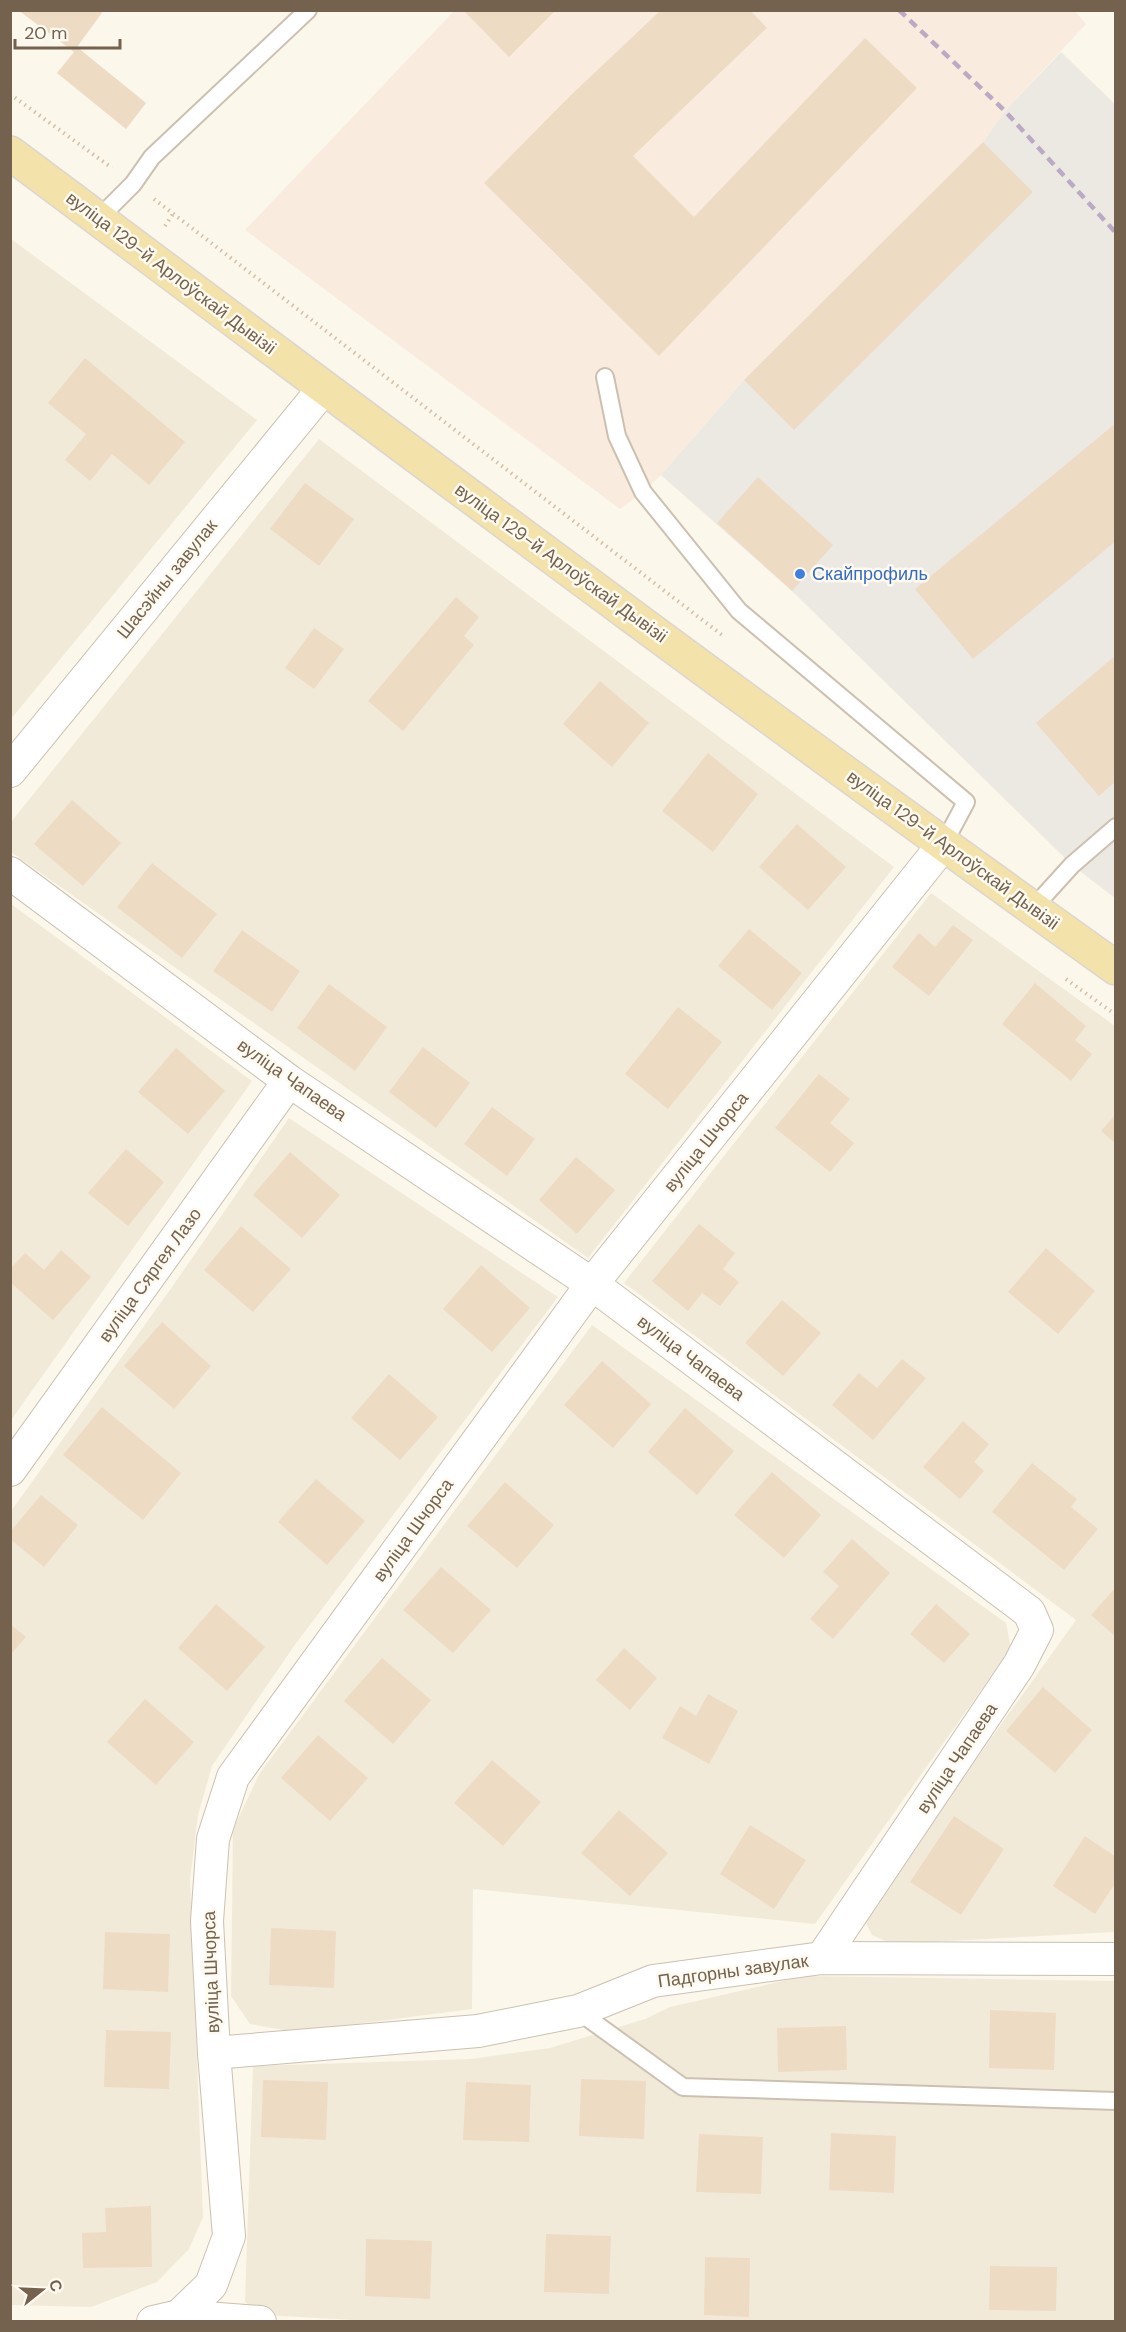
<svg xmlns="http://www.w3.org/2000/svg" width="1126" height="2332" font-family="'DM Sans',sans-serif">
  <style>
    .residential { fill: #f2ead9 }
    .commercial { fill: #faebdf }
    .industrial { fill: #ece9e3 }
    .building { fill: #eedbc4 }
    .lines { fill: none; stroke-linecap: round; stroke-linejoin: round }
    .lane-casing { stroke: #ccc1b1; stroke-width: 20 }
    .street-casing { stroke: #ccc1b1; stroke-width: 34 }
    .primary-casing { stroke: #dbd6d1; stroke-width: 36 }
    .path { stroke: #d3bfa7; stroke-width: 4; stroke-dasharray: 1.5 4.5; stroke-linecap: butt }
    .lane { stroke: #fff; stroke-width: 16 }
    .street { stroke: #fff; stroke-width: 32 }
    .primary { stroke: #f3e2a9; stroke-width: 33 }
    .rail { stroke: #bca9c4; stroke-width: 4.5; stroke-dasharray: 9 6; stroke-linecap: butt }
    .shop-dot { fill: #3f7fe0; stroke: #fefaf0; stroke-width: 2 }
    .labels { text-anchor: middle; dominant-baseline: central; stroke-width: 5; stroke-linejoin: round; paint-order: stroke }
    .street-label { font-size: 18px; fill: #74624f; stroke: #fefaf0 }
    .shop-label { font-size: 18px; fill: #366cbe; stroke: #fefaf0; text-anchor: start }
  </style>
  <rect width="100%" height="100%" fill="#fbf7ea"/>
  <g class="residential">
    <path d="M 11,239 L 257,420 L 11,719 Z"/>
    <path d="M 319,439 L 894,867 L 588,1258 L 11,852 L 11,822 Z"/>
    <path d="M 931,893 L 1115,1026 L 1115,1932 L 892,1944 L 872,1935 L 863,1917 L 1076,1620 L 624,1283 Z"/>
    <path d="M 11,904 L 252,1081 L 11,1420 Z"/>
    <path d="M 289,1118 L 558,1297 L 294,1646 L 212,1766 L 198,1815 L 190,1879 L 203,2217 L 189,2249 L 157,2282 L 91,2307 L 11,2305 L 11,1511 L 172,1287 Z"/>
    <path d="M 592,1325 L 1006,1623 L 1011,1648 L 815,1924 L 473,1889 L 472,2009 L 295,2032 L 250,2024 L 231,1996 L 233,1829 L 260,1773 Z"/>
    <path d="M 805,1976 L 1115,1981 L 1115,2321 L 391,2322 L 263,2315 L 245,2302 L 253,2066 L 470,2059 L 550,2048 L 645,2019 L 670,2007 Z"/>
  </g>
  <path class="commercial" d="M 1074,10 L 1086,24 L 1005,111 L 983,142 L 744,380 L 661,475 L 643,492 L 620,509 L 245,230 L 454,11 Z"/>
  <path class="industrial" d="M 1061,52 L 1115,104 L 1115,898 L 1072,865 L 792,591 L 661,475 L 744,380 L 983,142 L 1005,111 Z"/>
  <g class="building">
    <path d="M 18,10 L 104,10 L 77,47 L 146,103 L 126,129 L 57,73 L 74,52 Z"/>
    <path d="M 463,10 L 556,10 L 509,57 Z"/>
    <path d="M 661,10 L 750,10 L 767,28 L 633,156 L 694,217 L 865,38 L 917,88 L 659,356 L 484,183 L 571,95 Z"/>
    <path d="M 983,142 L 1033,192 L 794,430 L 744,380 Z"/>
    <path d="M 85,358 L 185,442 L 149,485 L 112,454 L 90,481 L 65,460 L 86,434 L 48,403 Z"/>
    <path d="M 1116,423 L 1116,541 L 973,659 L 915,589 Z"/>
    <path d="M 758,477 L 833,545 L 792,591 L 717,523 Z"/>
    <path d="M 305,483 L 354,519 L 319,566 L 270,529 Z"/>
    <path d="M 456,597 L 479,617 L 464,636 L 474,645 L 403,731 L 368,701 Z"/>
    <path d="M 314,628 L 344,649 L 314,689 L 285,668 Z"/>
    <path d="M 1116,655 L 1116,781 L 1099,796 L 1036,723 Z"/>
    <path d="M 600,681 L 649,723 L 612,767 L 563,724 Z"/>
    <path d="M 708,753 L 758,794 L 713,852 L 662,811 Z"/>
    <path d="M 72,800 L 121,843 L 83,886 L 34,844 Z"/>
    <path d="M 797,824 L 846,867 L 808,910 L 759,867 Z"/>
    <path d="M 152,863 L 217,914 L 182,958 L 117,907 Z"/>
    <path d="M 953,925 L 973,940 L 929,996 L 892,967 L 919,933 L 935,947 Z"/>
    <path d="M 749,929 L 802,973 L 772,1010 L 718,966 Z"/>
    <path d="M 242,930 L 300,971 L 272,1012 L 213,971 Z"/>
    <path d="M 1035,983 L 1086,1026 L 1075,1040 L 1092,1054 L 1071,1081 L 1002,1024 Z"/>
    <path d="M 329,984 L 387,1027 L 355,1071 L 297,1028 Z"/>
    <path d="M 678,1007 L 722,1042 L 668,1109 L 625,1074 Z"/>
    <path d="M 423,1047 L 470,1083 L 436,1128 L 389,1092 Z"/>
    <path d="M 176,1048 L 225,1091 L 188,1134 L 138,1092 Z"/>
    <path d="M 819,1074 L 850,1099 L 830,1123 L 854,1143 L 830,1172 L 775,1128 Z"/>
    <path d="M 492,1107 L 535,1139 L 507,1176 L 464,1144 Z"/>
    <path d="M 1116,1114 L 1116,1144 L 1101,1131 Z"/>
    <path d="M 126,1149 L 164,1182 L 128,1226 L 88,1193 Z"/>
    <path d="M 290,1152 L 340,1195 L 302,1238 L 253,1195 Z"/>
    <path d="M 576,1157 L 615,1190 L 577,1234 L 539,1200 Z"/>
    <path d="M 699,1224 L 735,1253 L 723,1269 L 739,1282 L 720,1306 L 702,1293 L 688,1311 L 652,1281 Z"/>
    <path d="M 241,1226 L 291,1269 L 253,1312 L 204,1270 Z"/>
    <path d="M 1046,1248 L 1095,1291 L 1058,1334 L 1008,1292 Z"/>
    <path d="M 61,1250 L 91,1277 L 53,1320 L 10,1282 L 10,1269 L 25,1253 L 44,1270 Z"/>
    <path d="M 481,1265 L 530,1308 L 492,1352 L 443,1309 Z"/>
    <path d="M 782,1300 L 821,1333 L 783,1376 L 745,1343 Z"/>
    <path d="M 162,1322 L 211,1366 L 174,1409 L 124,1366 Z"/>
    <path d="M 902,1359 L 926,1378 L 873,1440 L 832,1405 L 859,1373 L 877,1388 Z"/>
    <path d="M 602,1361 L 651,1404 L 613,1448 L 564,1405 Z"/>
    <path d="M 389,1374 L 438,1417 L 400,1460 L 351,1418 Z"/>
    <path d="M 102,1407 L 181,1473 L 143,1520 L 63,1455 Z"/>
    <path d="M 685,1408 L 734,1451 L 697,1495 L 648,1452 Z"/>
    <path d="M 963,1421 L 989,1444 L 974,1462 L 984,1471 L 960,1499 L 923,1467 Z"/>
    <path d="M 1032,1463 L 1077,1499 L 1071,1507 L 1098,1529 L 1064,1570 L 992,1512 Z"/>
    <path d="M 772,1472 L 821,1515 L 784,1558 L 734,1515 Z"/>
    <path d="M 316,1479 L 365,1521 L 327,1565 L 278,1522 Z"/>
    <path d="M 505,1482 L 554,1525 L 517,1568 L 467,1526 Z"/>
    <path d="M 41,1495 L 78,1525 L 44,1567 L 10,1539 L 10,1532 Z"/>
    <path d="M 852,1539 L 890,1573 L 833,1639 L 810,1619 L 839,1586 L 823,1572 Z"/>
    <path d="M 441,1567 L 491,1610 L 453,1653 L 403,1610 Z"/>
    <path d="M 1116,1587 L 1116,1637 L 1091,1615 Z"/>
    <path d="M 216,1604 L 265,1647 L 227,1691 L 178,1648 Z"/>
    <path d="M 936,1604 L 970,1634 L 944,1663 L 910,1634 Z"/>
    <path d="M 10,1624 L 26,1637 L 10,1655 Z"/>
    <path d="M 624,1648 L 657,1678 L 630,1710 L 596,1680 Z"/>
    <path d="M 382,1658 L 431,1700 L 393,1744 L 344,1701 Z"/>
    <path d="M 1043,1687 L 1092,1730 L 1055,1773 L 1006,1731 Z"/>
    <path d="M 708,1694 L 738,1711 L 709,1764 L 662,1738 L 680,1706 L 696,1716 Z"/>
    <path d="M 145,1699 L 194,1742 L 156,1785 L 107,1742 Z"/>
    <path d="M 318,1735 L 368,1778 L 330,1821 L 281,1778 Z"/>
    <path d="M 492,1760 L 541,1802 L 503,1846 L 454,1803 Z"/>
    <path d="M 619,1810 L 668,1853 L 630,1896 L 581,1853 Z"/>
    <path d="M 954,1816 L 1004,1849 L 961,1915 L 910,1882 Z"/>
    <path d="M 750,1825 L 806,1860 L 774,1909 L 720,1874 Z"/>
    <path d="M 1085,1836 L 1116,1857 L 1116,1882 L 1095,1914 L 1053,1886 Z"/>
    <path d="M 271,1928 L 336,1931 L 334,1988 L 269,1985 Z"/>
    <path d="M 105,1932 L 170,1934 L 168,1992 L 103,1989 Z"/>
    <path d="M 990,2010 L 1056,2013 L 1054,2070 L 989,2068 Z"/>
    <path d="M 846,2026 L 847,2070 L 778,2072 L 777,2028 Z"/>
    <path d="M 106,2030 L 171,2032 L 169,2089 L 104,2087 Z"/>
    <path d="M 581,2079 L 646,2081 L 644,2139 L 579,2136 Z"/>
    <path d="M 263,2080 L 328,2082 L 326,2140 L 261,2137 Z"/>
    <path d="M 466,2082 L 531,2085 L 529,2142 L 463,2140 Z"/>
    <path d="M 831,2133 L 896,2136 L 894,2193 L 829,2190 Z"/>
    <path d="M 699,2134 L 763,2137 L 761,2194 L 696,2192 Z"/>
    <path d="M 151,2206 L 152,2267 L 83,2268 L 82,2233 L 106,2232 L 105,2208 Z"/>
    <path d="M 546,2234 L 611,2236 L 609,2294 L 544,2292 Z"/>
    <path d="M 366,2239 L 432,2241 L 430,2299 L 365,2296 Z"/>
    <path d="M 705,2257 L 750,2258 L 749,2317 L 704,2315 Z"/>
    <path d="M 990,2266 L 1057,2267 L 1056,2311 L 989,2310 Z"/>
  </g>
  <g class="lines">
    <g class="lane-casing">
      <g id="lane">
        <path d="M 98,219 L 133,184 L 152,157 L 308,10"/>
        <path d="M 605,377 L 617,436 L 643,492 L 739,611 L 966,802 L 943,845"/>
        <path d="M 1033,908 L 1072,865 L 1116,827"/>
        <path d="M 578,2011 L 683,2087 L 1116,2101"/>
      </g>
    </g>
    <g class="street-casing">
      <g id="street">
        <path d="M 10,771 L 324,388"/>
        <path d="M 10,873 L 289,1081 L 592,1284 L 1029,1612 L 1037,1630 L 1019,1665 L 822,1958"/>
        <path d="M 10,1470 L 289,1081"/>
        <path d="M 214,2053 L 478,2031 L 578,2011 L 653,1981 L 822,1958 L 1116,1959"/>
        <path d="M 179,2316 L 211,2285 L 229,2236 L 214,2053 L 207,1921 L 213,1839 L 233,1777 L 592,1284 L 943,845"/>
        <path d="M 153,2322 L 179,2316 L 260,2322"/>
      </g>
    </g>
    <g class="primary-casing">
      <path id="primary" d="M 10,153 C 377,427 743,702 1116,968"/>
    </g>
    <g class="path">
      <path d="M 10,94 L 112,168"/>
      <path d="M 154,199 L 722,635"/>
      <path d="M 165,226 L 173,214"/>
      <path d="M 1066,979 L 1116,1015"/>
    </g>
    <use href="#lane" class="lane"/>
    <use href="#street" class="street"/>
    <use href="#primary" class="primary"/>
    <path class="rail" d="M 899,10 L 1005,111 L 1116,233"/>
  </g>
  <circle class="shop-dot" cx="800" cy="574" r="6"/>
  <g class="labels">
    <g class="street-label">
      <text transform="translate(171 273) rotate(37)">вуліца 129-й Арлоўскай Дывізіі</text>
      <text transform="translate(561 563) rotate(36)">вуліца 129-й Арлоўскай Дывізіі</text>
      <text transform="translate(167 579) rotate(-51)">Шасэйны завулак</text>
      <text transform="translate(953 850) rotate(36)">вуліца 129-й Арлоўскай Дывізіі</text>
      <text transform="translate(292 1080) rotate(35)">вуліца Чапаева</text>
      <text transform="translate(706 1142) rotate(-51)">вуліца Шчорса</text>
      <text transform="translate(150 1275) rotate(-54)">вуліца Сяргея Лазо</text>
      <text transform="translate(691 1358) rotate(37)">вуліца Чапаева</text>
      <text transform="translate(413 1530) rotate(-54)">вуліца Шчорса</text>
      <text transform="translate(957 1758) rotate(-56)">вуліца Чапаева</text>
      <text transform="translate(733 1971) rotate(-8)">Падгорны завулак</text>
      <text transform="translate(211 1972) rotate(-92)">вуліца Шчорса</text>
    </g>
    <g class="shop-label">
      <text x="812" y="574">Скайпрофиль</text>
    </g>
  </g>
  <rect width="1126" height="2332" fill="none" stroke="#74624f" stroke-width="24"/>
  <g transform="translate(42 2290) rotate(72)" stroke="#fefaf0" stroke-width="4.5" paint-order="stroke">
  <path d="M0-4.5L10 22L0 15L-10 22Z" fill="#74624f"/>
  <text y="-9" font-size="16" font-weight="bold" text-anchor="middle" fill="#74624f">С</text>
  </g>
  <path d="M15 39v9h105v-9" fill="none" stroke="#74624f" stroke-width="3"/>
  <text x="24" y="39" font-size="18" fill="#74624f" stroke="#fefaf0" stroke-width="4.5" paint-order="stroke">20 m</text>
</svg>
